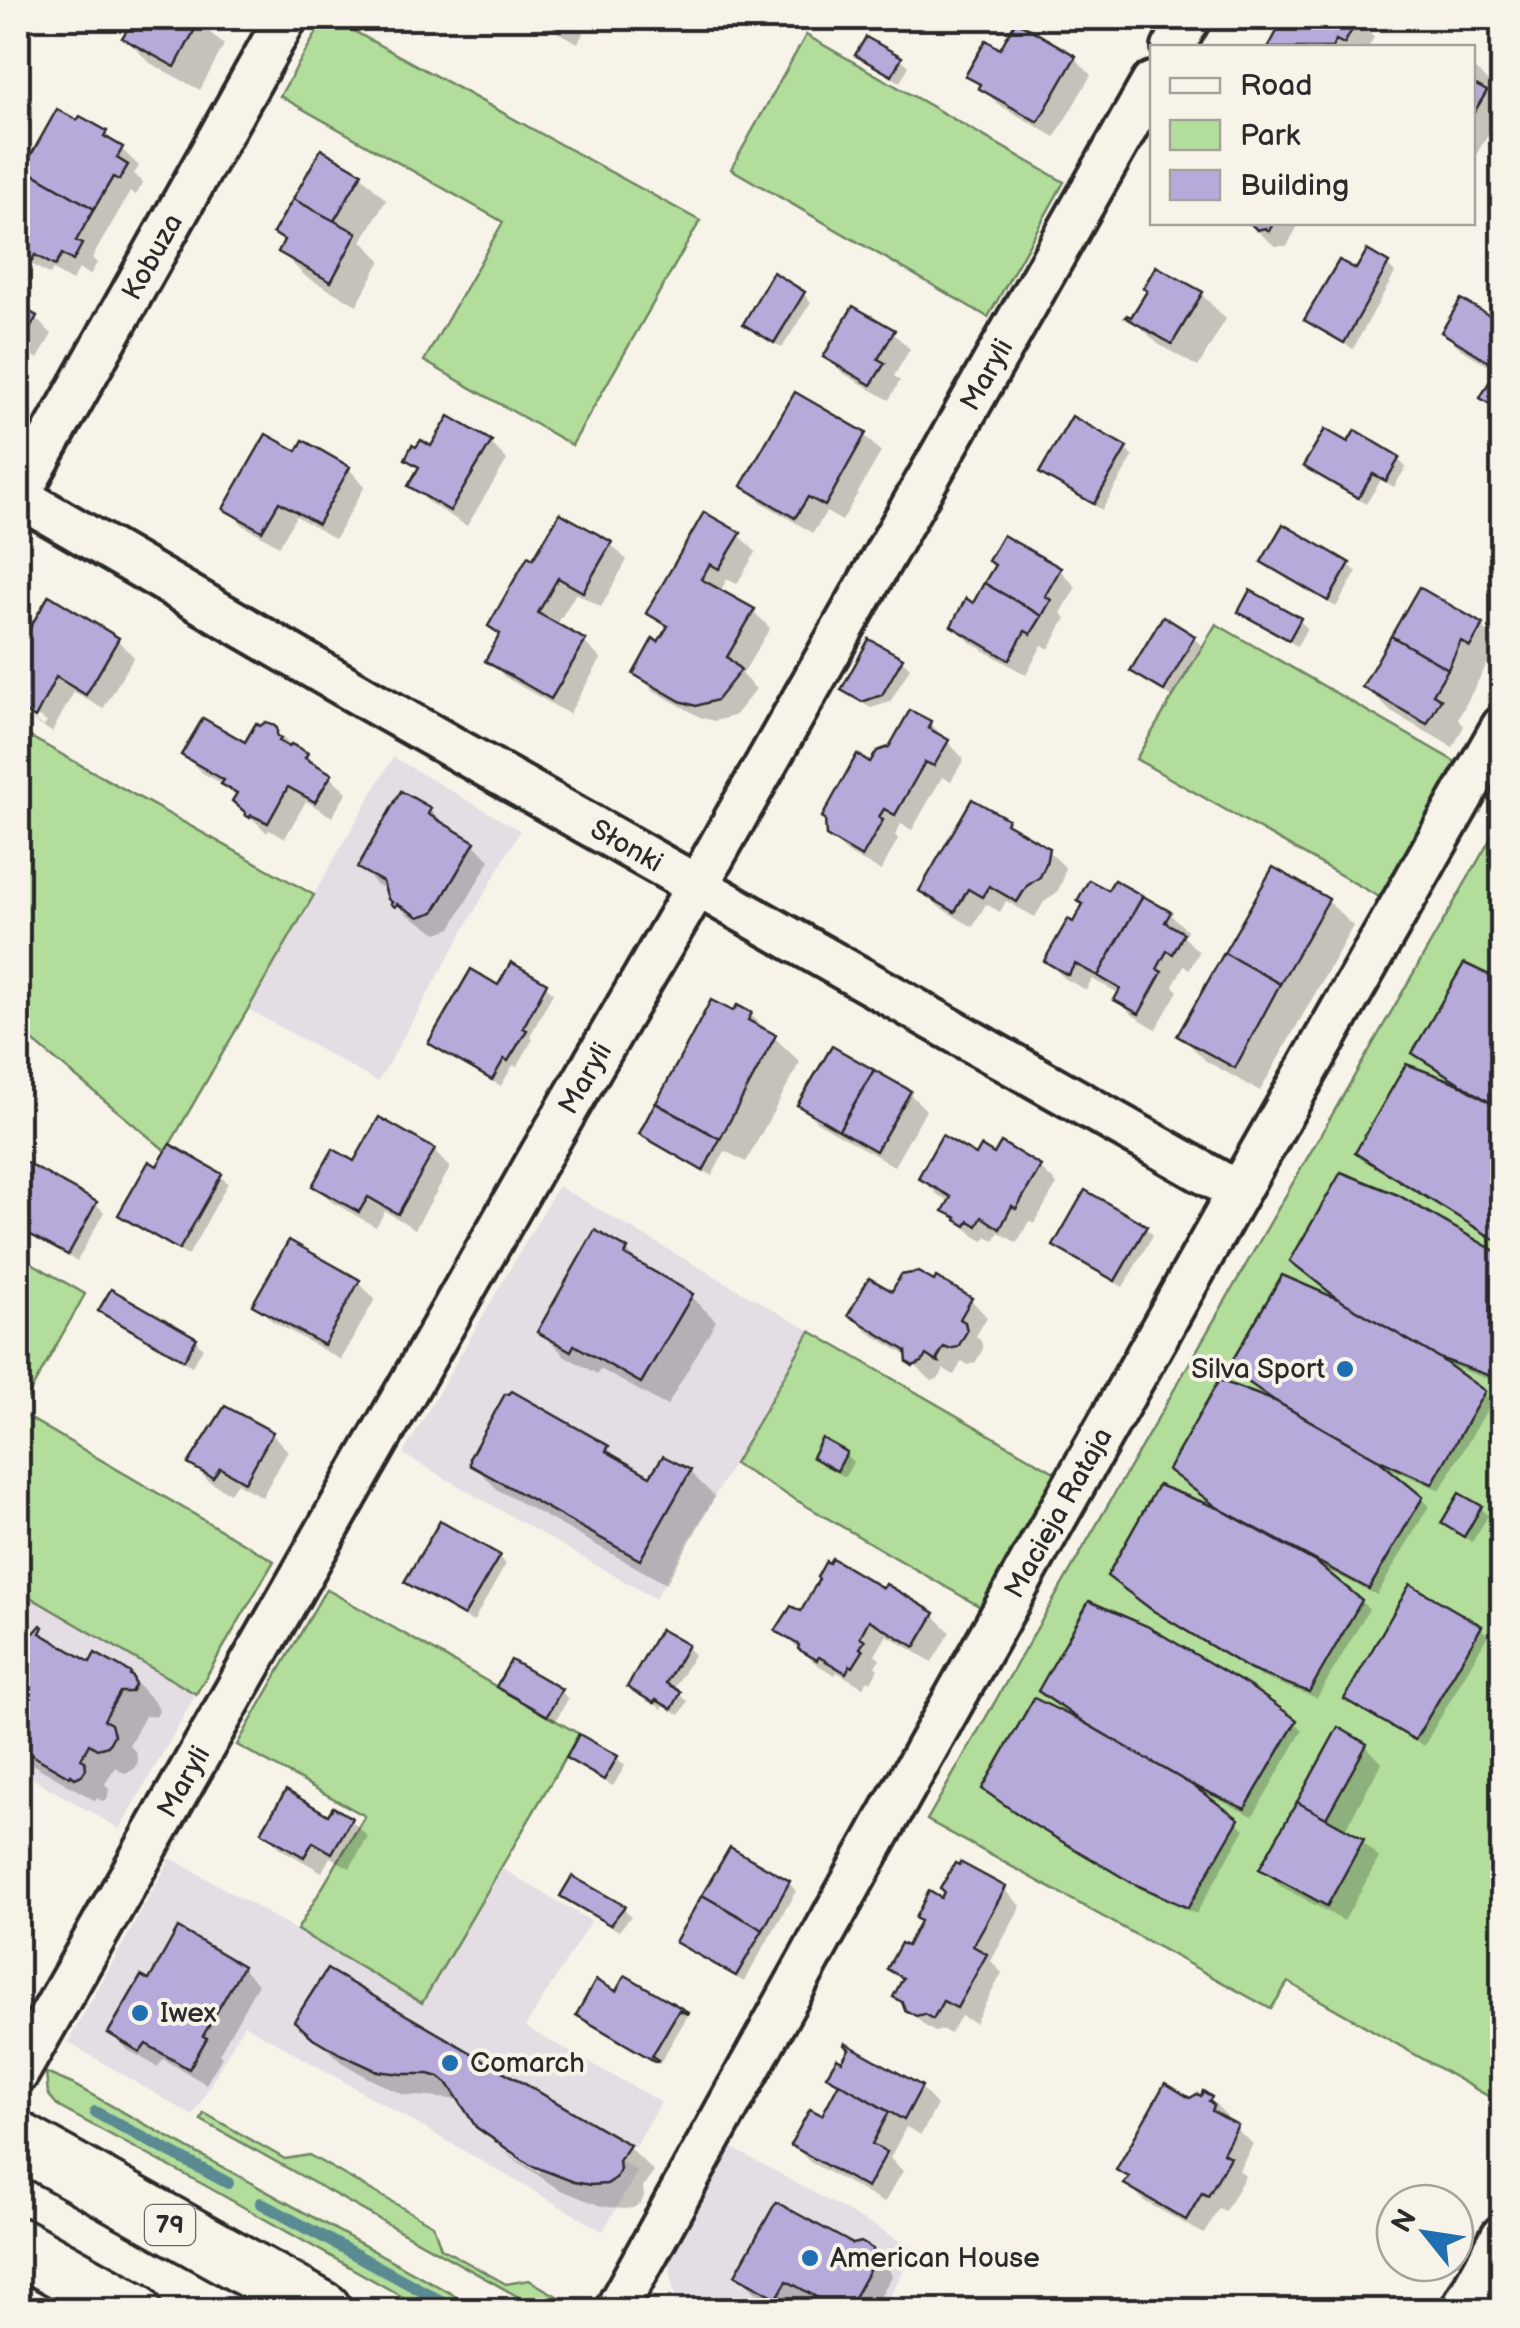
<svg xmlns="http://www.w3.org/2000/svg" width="1520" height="2328" font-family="'Balsamiq Sans',sans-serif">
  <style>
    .built { fill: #e4dde4 }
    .green { fill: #b2dd9a; stroke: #6e8462; stroke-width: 2.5 }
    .shadow { fill: #0003 }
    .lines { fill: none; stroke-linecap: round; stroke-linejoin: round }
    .stream { stroke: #5a8a92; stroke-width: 12 }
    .building { fill: #b6aada; stroke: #2b2b2b; stroke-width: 2.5 }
    .street-casing { stroke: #2b2b2b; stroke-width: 48 }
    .primary-casing { stroke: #2b2b2b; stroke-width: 62 }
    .street { stroke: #f7f3e8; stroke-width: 40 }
    .primary { stroke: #f7f3e8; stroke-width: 55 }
    .poi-dot { fill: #1f6fb2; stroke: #f7f3e8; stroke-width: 4 }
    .labels { text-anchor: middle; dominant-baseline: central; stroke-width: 8; stroke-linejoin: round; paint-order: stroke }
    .shield { fill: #f7f3e8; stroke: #686764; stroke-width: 2.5 }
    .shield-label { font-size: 25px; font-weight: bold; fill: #2b2b2b }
    .street-label { font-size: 28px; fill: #2b2b2b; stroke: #f7f3e8 }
    .poi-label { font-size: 28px; fill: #2b2b2b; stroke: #f7f3e8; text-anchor: start }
  </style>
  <rect width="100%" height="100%" fill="#f7f3e8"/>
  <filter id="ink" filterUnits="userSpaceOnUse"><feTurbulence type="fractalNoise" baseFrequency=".01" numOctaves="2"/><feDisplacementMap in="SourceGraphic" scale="20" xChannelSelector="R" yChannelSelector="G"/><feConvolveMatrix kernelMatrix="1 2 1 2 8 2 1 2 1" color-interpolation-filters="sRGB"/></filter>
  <g filter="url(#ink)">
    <g class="built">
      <path d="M 393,757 L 520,831 L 378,1082 L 248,1009 Z"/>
      <path d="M 558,1186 L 810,1331 L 655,1599 L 403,1454 Z"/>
      <path d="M 18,1590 L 196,1694 L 120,1829 L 18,1770 Z"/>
      <path d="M 171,1858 L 422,2003 L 501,1868 L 591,1921 L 525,2027 L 661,2102 L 635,2147 L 630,2145 L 619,2160 L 638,2171 L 603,2231 L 244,2024 L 193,2116 L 68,2042 Z"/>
      <path d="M 731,2147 L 915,2249 L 883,2310 L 676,2310 L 669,2257 Z"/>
    </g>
    <g class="green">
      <path d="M 325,18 L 330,18 L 700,221 L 572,445 L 424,361 L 503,222 L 280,96 Z"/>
      <path d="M 806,35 L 1064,182 L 988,317 L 731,169 Z"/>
      <path d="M 1216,624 L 1466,768 L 1388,902 L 1136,759 Z"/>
      <path d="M 18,730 L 314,895 L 166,1151 L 18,1029 Z"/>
      <path d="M 1502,819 L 1502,2104 L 1288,1982 L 1271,2009 L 927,1820 Z"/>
      <path d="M 18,1255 L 85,1294 L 19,1412 L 274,1561 L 196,1694 L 18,1590 Z"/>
      <path d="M 810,1331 L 1061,1476 L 984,1609 L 734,1464 Z"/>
      <path d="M 326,1589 L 579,1734 L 422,2003 L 297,1930 L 365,1816 L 237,1745 Z"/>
      <path d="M 46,2073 L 72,2084 L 481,2310 L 426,2310 L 206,2186 L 59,2107 L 48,2094 Z"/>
      <path d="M 204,2113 L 285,2159 L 309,2155 L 433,2225 L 441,2248 L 506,2284 L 529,2280 L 581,2310 L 542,2310 L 201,2120 Z"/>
    </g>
    <g class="shadow">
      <path d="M 137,18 L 194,18 L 224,45 L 200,90 L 150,63 L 125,38 Z"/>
      <path d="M 537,18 L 591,18 L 578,43 L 544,25 Z"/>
      <path d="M 1287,18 L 1351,18 L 1374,37 L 1368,48 L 1271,48 Z"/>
      <path d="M 1001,52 L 1075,58 L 1091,75 L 1055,137 L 998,104 L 968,75 Z"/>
      <path d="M 858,55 L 901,59 L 909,66 L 900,82 L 866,62 Z"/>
      <path d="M 1472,67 L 1494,87 L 1489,97 L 1502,110 L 1472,162 Z"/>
      <path d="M 105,133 L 139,166 L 134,174 L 143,183 L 136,195 L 130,192 L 92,258 L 97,263 L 90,275 L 79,269 L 72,281 L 53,270 L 50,275 L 26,261 L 18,253 L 18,152 L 31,160 Z"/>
      <path d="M 361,175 L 386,200 L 362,241 L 381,260 L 357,305 L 306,277 L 281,252 L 286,243 L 276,233 Z"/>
      <path d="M 1247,222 L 1300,222 L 1287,246 L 1276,246 L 1270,242 Z"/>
      <path d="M 1387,265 L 1395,273 L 1353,349 L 1315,328 L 1308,320 L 1357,272 Z"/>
      <path d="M 1150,292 L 1201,294 L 1226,319 L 1198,367 L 1158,344 L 1133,319 Z"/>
      <path d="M 803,294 L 811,302 L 782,348 L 754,332 L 746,324 Z"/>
      <path d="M 1462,302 L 1502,325 L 1502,416 L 1483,398 L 1498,371 L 1461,349 L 1444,332 Z"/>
      <path d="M 18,308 L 35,318 L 52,334 L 38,359 L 18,347 Z"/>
      <path d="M 893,333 L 910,349 L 894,376 L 900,381 L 889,400 L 843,373 L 826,357 Z"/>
      <path d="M 864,435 L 881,452 L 842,521 L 826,512 L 813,533 L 761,502 L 744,486 Z"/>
      <path d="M 491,443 L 507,460 L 467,526 L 428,502 L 411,485 L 420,470 L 408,458 L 432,449 Z"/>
      <path d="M 1349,446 L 1398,459 L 1406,467 L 1394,487 L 1381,480 L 1366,504 L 1314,473 L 1307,466 Z"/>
      <path d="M 1125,449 L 1133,457 L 1102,510 L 1050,480 L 1042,472 Z"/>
      <path d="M 298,455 L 349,469 L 365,486 L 335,539 L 296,516 L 279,546 L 243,525 L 226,508 Z"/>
      <path d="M 739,535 L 756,552 L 737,584 L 727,579 L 720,592 L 753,611 L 770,628 L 742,675 L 756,689 L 734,716 L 714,721 L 700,717 L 653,690 L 636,674 L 659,645 L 668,630 L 649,612 Z"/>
      <path d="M 610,544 L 627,560 L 601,607 L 576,593 L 556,626 L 584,642 L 601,659 L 569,714 L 505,677 L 488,660 L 502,637 L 491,626 L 529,560 Z"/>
      <path d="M 991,561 L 1060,570 L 1076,587 L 1061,613 L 1066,618 L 1049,649 L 1042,645 L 1026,675 L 970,642 L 954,625 L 974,606 L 997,567 Z"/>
      <path d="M 1264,562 L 1349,565 L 1357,572 L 1336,607 L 1272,569 Z"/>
      <path d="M 50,599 L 117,640 L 134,657 L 103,709 L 74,692 L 52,732 L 18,712 L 44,726 L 47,722 L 18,705 L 18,653 Z"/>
      <path d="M 1241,611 L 1299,620 L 1307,628 L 1297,646 L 1249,619 Z"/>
      <path d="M 1481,626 L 1502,647 L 1502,657 L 1495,670 L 1487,664 L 1458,719 L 1464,726 L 1453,747 L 1391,712 L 1366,687 Z"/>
      <path d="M 1194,638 L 1202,646 L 1172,697 L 1141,679 L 1133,671 Z"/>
      <path d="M 870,642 L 902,660 L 910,668 L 890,702 L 871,708 L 852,697 L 844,689 Z"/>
      <path d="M 930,723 L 964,759 L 951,781 L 942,777 L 912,830 L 901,824 L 895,835 L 898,839 L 881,871 L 846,852 L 828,835 L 871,765 Z"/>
      <path d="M 271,726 L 292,747 L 306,755 L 347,792 L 332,817 L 306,801 L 285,838 L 269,830 L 267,833 L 235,801 L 237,797 L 228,787 L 201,772 L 184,755 L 246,746 Z"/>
      <path d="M 430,810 L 447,826 L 473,844 L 490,860 L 451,928 L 438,933 L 408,915 L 390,898 L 388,890 L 377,885 L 361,868 Z"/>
      <path d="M 1006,821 L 1018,833 L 1047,850 L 1065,867 L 1062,882 L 1056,894 L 1044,902 L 1035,917 L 1006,901 L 1000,912 L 986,904 L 973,927 L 939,907 L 923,890 Z"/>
      <path d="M 1109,894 L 1170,914 L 1187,930 L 1183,936 L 1199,952 L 1190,969 L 1184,966 L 1173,986 L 1178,991 L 1156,1029 L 1134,1016 L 1117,1000 L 1120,994 L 1092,979 L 1086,990 L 1064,978 L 1047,961 L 1074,925 Z"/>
      <path d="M 1328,901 L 1353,926 L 1260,1091 L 1206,1061 L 1181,1036 Z"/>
      <path d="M 1465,967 L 1502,984 L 1502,1243 L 1408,1188 L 1366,1161 L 1358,1153 L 1456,1084 L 1415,1053 Z"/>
      <path d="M 545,985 L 553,993 L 530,1036 L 533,1039 L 517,1067 L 513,1065 L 501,1086 L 439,1051 L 431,1043 L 499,988 Z"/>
      <path d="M 712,1003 L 734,1014 L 751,1015 L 800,1062 L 746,1162 L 725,1151 L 712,1176 L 650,1142 L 642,1134 Z"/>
      <path d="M 909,1093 L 926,1110 L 894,1166 L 817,1122 L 800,1105 Z"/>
      <path d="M 434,1151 L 450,1168 L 415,1229 L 385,1211 L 376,1227 L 332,1202 L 315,1185 L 355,1165 Z"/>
      <path d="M 995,1157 L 1040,1168 L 1057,1184 L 1034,1224 L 1029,1221 L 1017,1243 L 999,1232 L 994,1241 L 987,1236 L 984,1241 L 976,1237 L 946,1210 L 951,1202 L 938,1195 L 921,1178 L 976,1158 Z"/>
      <path d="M 26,1166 L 96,1204 L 104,1212 L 77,1261 L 18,1229 L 18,1181 Z"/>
      <path d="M 158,1169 L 220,1176 L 228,1183 L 188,1256 L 129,1223 L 121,1215 Z"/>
      <path d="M 1145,1228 L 1153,1235 L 1123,1287 L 1064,1253 L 1056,1245 Z"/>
      <path d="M 627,1251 L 645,1269 L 691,1296 L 716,1321 L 667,1406 L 600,1369 L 597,1374 L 565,1356 L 540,1331 Z"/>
      <path d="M 1496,1253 L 1502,1258 L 1502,1382 L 1501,1384 L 1446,1364 L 1492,1401 L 1440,1490 L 1383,1465 L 1429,1506 L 1377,1595 L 1325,1569 L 1369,1609 L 1317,1698 L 1261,1677 L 1163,1618 L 1118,1583 L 1222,1510 L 1179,1477 L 1276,1402 L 1239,1376 L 1340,1302 Z"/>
      <path d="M 358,1282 L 375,1299 L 341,1360 L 272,1321 L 256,1304 Z"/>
      <path d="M 893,1295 L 971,1300 L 987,1317 L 976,1336 L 981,1341 L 983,1349 L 975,1363 L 968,1365 L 962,1361 L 954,1375 L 944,1369 L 939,1378 L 932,1381 L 909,1360 L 909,1357 L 868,1332 L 851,1315 Z"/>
      <path d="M 101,1310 L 195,1340 L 203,1348 L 192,1366 L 109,1318 Z"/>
      <path d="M 226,1409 L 272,1434 L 288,1451 L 262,1497 L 237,1483 L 230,1493 L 208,1481 L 192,1464 Z"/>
      <path d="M 608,1448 L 624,1464 L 651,1480 L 664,1459 L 690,1472 L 715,1497 L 666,1584 L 498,1490 L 473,1464 Z"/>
      <path d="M 845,1454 L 853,1462 L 845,1477 L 822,1465 L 815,1457 Z"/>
      <path d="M 1481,1508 L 1488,1516 L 1472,1542 L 1452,1530 L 1444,1522 Z"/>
      <path d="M 498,1557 L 506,1564 L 473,1622 L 415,1589 L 408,1581 Z"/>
      <path d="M 884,1591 L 933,1615 L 950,1632 L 932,1662 L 887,1635 L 875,1655 L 880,1659 L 875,1666 L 878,1669 L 871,1682 L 868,1680 L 863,1687 L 837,1672 L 835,1675 L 818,1665 L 778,1631 L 802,1615 Z"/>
      <path d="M 18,1618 L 35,1636 L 38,1630 L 49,1641 L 91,1665 L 129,1675 L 157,1705 L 159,1711 L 156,1716 L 145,1716 L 129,1745 L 136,1752 L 138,1762 L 133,1770 L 124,1773 L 115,1767 L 105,1784 L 109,1789 L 107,1800 L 102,1801 L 97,1798 L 96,1801 L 18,1756 Z"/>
      <path d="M 1480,1628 L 1488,1635 L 1424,1746 L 1354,1706 L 1347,1698 Z"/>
      <path d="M 687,1647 L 694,1655 L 673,1690 L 688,1701 L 680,1715 L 664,1706 L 662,1709 L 638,1694 L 630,1686 Z"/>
      <path d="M 499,1687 L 561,1691 L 568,1699 L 555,1722 L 506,1694 Z"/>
      <path d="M 1041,1691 L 1295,1722 L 1303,1730 L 1253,1816 L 1204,1793 L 1203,1795 L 1245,1829 L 1196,1914 L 1142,1890 L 1040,1829 L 993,1796 L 1074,1716 Z"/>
      <path d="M 1339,1731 L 1366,1746 L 1382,1763 L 1344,1831 L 1362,1841 L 1379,1858 L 1344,1921 L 1279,1885 L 1263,1868 Z"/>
      <path d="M 569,1758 L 617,1758 L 625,1766 L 613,1786 L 577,1765 Z"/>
      <path d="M 333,1810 L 351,1820 L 368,1837 L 350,1868 L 330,1857 L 322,1872 L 281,1849 L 265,1832 L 329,1818 Z"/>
      <path d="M 789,1883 L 796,1891 L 744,1982 L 686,1949 L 678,1942 Z"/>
      <path d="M 1004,1889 L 1021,1906 L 991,1961 L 1002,1973 L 975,2023 L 961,2016 L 950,2034 L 943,2030 L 935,2032 L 925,2026 L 896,1997 L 904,1982 L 890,1969 L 908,1949 L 941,1901 Z"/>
      <path d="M 563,1896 L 623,1908 L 631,1916 L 619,1931 L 571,1904 Z"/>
      <path d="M 242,1968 L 258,1984 L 219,2054 L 222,2057 L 206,2084 L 163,2059 L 158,2067 L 128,2050 L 111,2033 L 150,1984 Z"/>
      <path d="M 328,1973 L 629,2147 L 654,2172 L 643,2187 L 644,2196 L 641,2203 L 633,2208 L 624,2209 L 601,2206 L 558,2189 L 504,2152 L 502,2150 L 539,2173 L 542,2169 L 493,2138 L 493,2141 L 478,2125 L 462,2100 L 404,2095 L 368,2078 L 341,2062 L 297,2021 Z"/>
      <path d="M 617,1994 L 679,2009 L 687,2017 L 659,2064 L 587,2023 L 579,2015 Z"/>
      <path d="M 829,2076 L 921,2088 L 937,2105 L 921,2135 L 906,2127 L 890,2158 L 903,2171 L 884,2203 L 810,2162 L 793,2145 L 824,2119 L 840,2087 Z"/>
      <path d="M 1210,2099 L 1227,2116 L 1225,2119 L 1253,2144 L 1239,2170 L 1245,2176 L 1225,2211 L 1219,2208 L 1204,2234 L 1144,2201 L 1128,2184 L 1130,2180 L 1120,2169 L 1190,2101 Z"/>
      <path d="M 852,2247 L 871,2251 L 889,2269 L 892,2276 L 872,2310 L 831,2310 L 804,2296 L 795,2310 L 789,2310 L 755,2292 L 738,2275 Z"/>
    </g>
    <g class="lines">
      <g class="stream">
        <path d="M 95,2112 L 228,2183"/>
        <path d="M 261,2203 L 457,2310"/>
      </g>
    </g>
    <g class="building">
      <path d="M 134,18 L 201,18 L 175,67 L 122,38 Z"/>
      <path d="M 1284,18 L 1356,18 L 1358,19 L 1344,44 L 1336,40 L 1332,48 L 1268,48 Z"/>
      <path d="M 1016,21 L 1076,56 L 1038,122 L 978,88 L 980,84 L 965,76 L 986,40 L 1000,49 Z"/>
      <path d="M 866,37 L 902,57 L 892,76 L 855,55 Z"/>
      <path d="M 1472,83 L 1487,91 L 1472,116 Z"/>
      <path d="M 57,109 L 77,120 L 80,116 L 107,131 L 104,136 L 123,147 L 117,158 L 128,165 L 119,180 L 113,177 L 94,209 L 18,165 L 18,149 L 30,157 Z"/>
      <path d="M 321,149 L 362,173 L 334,221 L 293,199 Z"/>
      <path d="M 18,165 L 94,209 L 76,241 L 82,244 L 73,261 L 62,254 L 55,266 L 35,255 L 32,260 L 18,251 Z"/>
      <path d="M 293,199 L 357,233 L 331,282 L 278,252 L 284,240 L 273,233 Z"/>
      <path d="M 1249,222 L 1274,222 L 1269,231 L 1265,228 L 1257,230 Z"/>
      <path d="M 1367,250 L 1389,263 L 1344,343 L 1304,320 L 1339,260 L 1356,269 Z"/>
      <path d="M 1156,266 L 1203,292 L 1172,344 L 1125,317 L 1127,315 L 1131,317 L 1147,291 L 1143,288 Z"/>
      <path d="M 773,272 L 805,292 L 774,343 L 743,324 Z"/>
      <path d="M 1461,299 L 1502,323 L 1502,411 L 1480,398 L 1498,367 L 1441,332 Z"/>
      <path d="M 18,305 L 37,316 L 21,344 L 18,342 Z"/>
      <path d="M 853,306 L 895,330 L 878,359 L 885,363 L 871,385 L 823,357 Z"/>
      <path d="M 795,392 L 866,433 L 825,506 L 808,497 L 795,518 L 741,486 Z"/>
      <path d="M 449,416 L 492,441 L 450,511 L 408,486 L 419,467 L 405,459 L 412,445 L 416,447 L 421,440 L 431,446 Z"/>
      <path d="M 1072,416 L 1127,447 L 1094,504 L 1039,473 Z"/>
      <path d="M 1325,429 L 1348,442 L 1355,430 L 1400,457 L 1386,481 L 1373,474 L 1358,498 L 1303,466 Z"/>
      <path d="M 266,434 L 297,451 L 303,440 L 350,467 L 318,524 L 279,502 L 262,531 L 223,509 Z"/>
      <path d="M 704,512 L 741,533 L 719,569 L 710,564 L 701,579 L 755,609 L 727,657 L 741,670 L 717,700 L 696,706 L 680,701 L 633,674 L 653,638 L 658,642 L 668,626 L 646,613 Z"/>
      <path d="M 560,513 L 612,542 L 583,592 L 558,578 L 538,613 L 586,640 L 551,699 L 485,661 L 500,634 L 488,626 L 528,556 L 533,559 Z"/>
      <path d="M 1283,524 L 1350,563 L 1328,601 L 1261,562 Z"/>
      <path d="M 1003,535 L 1061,568 L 1045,596 L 1051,600 L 1042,616 L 984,583 L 995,565 L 988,561 Z"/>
      <path d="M 984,583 L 1042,616 L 1031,634 L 1025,631 L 1009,660 L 951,626 L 966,598 L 973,603 Z"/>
      <path d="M 1419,587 L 1483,624 L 1470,647 L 1461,641 L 1448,669 L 1391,636 Z"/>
      <path d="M 1250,590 L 1301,618 L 1289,640 L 1238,612 Z"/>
      <path d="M 49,595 L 119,638 L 86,695 L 56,677 L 35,718 L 18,707 L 18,648 Z"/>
      <path d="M 1163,616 L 1195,636 L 1164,691 L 1130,671 Z"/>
      <path d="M 1391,636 L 1448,669 L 1433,694 L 1441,699 L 1427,724 L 1362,687 Z"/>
      <path d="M 869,639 L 903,658 L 882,695 L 862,702 L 841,690 Z"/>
      <path d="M 910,710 L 931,721 L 928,728 L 949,740 L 934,766 L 925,762 L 895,815 L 884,809 L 879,817 L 883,820 L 862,857 L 826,836 L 825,819 L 822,817 L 857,754 L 870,762 L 877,751 L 889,747 Z"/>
      <path d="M 203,718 L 245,742 L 256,723 L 260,726 L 266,722 L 272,724 L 277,728 L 277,736 L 281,738 L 279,741 L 289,747 L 291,744 L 308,753 L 305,758 L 332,774 L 315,802 L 288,787 L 268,823 L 251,815 L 250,818 L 245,815 L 246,813 L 232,801 L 237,793 L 221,784 L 224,780 L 181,755 Z"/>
      <path d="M 401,791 L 431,808 L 428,814 L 475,842 L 434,912 L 419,917 L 397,904 L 395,907 L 391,904 L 392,902 L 388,899 L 383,882 L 357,868 Z"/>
      <path d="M 972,799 L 1008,819 L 1006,823 L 1049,848 L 1046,864 L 1040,877 L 1027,886 L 1017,902 L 989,886 L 982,897 L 968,889 L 955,912 L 919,891 Z"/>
      <path d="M 1273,867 L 1329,899 L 1280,984 L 1224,953 Z"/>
      <path d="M 1089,880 L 1108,890 L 1114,880 L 1143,896 L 1098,976 L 1075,964 L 1068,975 L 1044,961 L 1068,919 L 1073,922 L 1083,904 L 1077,901 Z"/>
      <path d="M 1143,896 L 1171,912 L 1165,922 L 1184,933 L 1173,954 L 1167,951 L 1157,969 L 1162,972 L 1139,1014 L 1114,1000 L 1120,989 L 1098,976 Z"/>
      <path d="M 1224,953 L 1280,984 L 1235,1068 L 1177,1036 Z"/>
      <path d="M 511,962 L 547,983 L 523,1028 L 527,1030 L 508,1061 L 504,1059 L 492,1080 L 428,1043 L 471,969 L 498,985 Z"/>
      <path d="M 1464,963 L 1502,981 L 1502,1110 L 1412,1053 Z"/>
      <path d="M 711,1000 L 733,1011 L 737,1005 L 752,1013 L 748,1020 L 776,1035 L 720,1139 L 656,1103 Z"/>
      <path d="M 832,1046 L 874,1070 L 839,1130 L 797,1105 Z"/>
      <path d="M 1406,1064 L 1457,1083 L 1502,1110 L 1502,1244 L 1355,1153 Z"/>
      <path d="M 874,1070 L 911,1091 L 876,1151 L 839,1130 Z"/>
      <path d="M 655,1103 L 720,1139 L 703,1171 L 639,1134 Z"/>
      <path d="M 379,1117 L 435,1149 L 398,1214 L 368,1197 L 359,1212 L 312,1186 L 333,1149 L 354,1161 Z"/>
      <path d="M 942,1135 L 976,1155 L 981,1146 L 994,1154 L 1001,1142 L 1041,1166 L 1016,1209 L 1012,1206 L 1000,1229 L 982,1217 L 977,1226 L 969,1221 L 966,1226 L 956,1220 L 957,1218 L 943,1211 L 951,1197 L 918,1178 Z"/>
      <path d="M 170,1144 L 222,1174 L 179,1250 L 118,1215 L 149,1161 L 157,1166 Z"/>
      <path d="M 25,1162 L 97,1202 L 68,1255 L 18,1228 L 18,1176 Z"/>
      <path d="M 1341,1172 L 1398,1195 L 1502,1255 L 1502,1361 L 1493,1377 L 1439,1358 L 1338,1299 L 1290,1261 Z"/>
      <path d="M 1085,1190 L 1147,1226 L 1115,1281 L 1053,1246 Z"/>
      <path d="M 595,1230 L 628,1249 L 625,1255 L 693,1294 L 641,1383 L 574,1345 L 571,1351 L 537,1332 Z"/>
      <path d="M 289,1240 L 360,1280 L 324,1345 L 252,1305 Z"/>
      <path d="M 918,1272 L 934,1281 L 936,1277 L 972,1298 L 960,1319 L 965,1322 L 967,1331 L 958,1347 L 949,1349 L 944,1347 L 937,1359 L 939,1362 L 935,1361 L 926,1355 L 922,1362 L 913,1366 L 907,1362 L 906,1351 L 848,1315 L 869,1278 L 892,1291 L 901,1275 Z"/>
      <path d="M 1282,1275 L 1338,1299 L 1439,1358 L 1485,1391 L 1432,1484 L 1377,1459 L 1275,1401 L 1228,1368 Z"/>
      <path d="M 111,1289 L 197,1338 L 184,1360 L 98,1311 Z"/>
      <path d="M 1219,1380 L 1275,1401 L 1377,1459 L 1423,1497 L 1369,1589 L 1218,1508 L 1168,1470 Z"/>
      <path d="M 512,1391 L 609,1446 L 606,1451 L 650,1476 L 663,1456 L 691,1470 L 640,1560 L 470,1465 L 470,1457 L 505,1394 L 509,1394 Z"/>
      <path d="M 225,1406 L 273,1432 L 245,1482 L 220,1468 L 213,1478 L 188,1464 Z"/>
      <path d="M 822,1438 L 847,1452 L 837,1471 L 812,1457 Z"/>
      <path d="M 1158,1485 L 1218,1508 L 1317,1563 L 1362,1600 L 1309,1692 L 1251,1670 L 1152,1610 L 1107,1576 Z"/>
      <path d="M 1459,1493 L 1482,1506 L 1464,1537 L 1441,1523 Z"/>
      <path d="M 440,1521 L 500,1555 L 464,1616 L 404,1582 Z"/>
      <path d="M 832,1558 L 883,1588 L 886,1584 L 935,1613 L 915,1647 L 869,1620 L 860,1637 L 865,1640 L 860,1648 L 863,1651 L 853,1667 L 850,1665 L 846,1673 L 819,1657 L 817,1660 L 798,1649 L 799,1645 L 775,1631 L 791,1606 L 801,1611 L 819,1579 L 817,1577 L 826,1561 L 829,1563 Z"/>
      <path d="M 1410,1584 L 1482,1626 L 1415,1740 L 1344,1699 Z"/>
      <path d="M 1089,1601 L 1147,1626 L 1249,1686 L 1297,1720 L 1245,1809 L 1192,1785 L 1083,1722 L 1038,1691 Z"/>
      <path d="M 18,1623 L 34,1633 L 41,1625 L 43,1627 L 40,1633 L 90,1662 L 95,1653 L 131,1673 L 130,1675 L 133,1677 L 135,1685 L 131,1692 L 120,1692 L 104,1720 L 111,1724 L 114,1735 L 108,1746 L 97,1749 L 89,1744 L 81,1759 L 85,1761 L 86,1769 L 82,1775 L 75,1778 L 71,1775 L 70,1777 L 18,1747 Z"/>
      <path d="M 660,1629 L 688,1645 L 666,1683 L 681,1692 L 672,1709 L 656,1700 L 654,1703 L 627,1687 Z"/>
      <path d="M 511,1660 L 562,1689 L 547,1716 L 496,1687 Z"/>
      <path d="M 1034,1698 L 1083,1722 L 1192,1785 L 1239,1819 L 1188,1908 L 1132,1883 L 1029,1822 L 982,1789 Z"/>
      <path d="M 1338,1727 L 1367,1744 L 1326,1818 L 1297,1802 Z"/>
      <path d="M 579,1734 L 618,1756 L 604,1780 L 566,1758 Z"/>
      <path d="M 286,1790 L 328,1815 L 333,1807 L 352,1818 L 332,1853 L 313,1842 L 304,1857 L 261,1832 Z"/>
      <path d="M 1297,1802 L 1364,1839 L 1327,1906 L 1259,1869 Z"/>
      <path d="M 730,1847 L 790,1881 L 763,1930 L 702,1895 Z"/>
      <path d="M 960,1862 L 1006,1887 L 973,1946 L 987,1954 L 957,2008 L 943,2001 L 933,2019 L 924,2014 L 916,2016 L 905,2010 L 902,2002 L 893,1997 L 903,1978 L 887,1969 L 901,1943 L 907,1946 L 920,1921 L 915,1918 L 929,1891 L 941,1898 L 944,1892 L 940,1889 L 955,1863 L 959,1865 Z"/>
      <path d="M 572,1876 L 625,1906 L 610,1925 L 560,1896 Z"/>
      <path d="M 702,1895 L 763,1930 L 736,1976 L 675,1942 Z"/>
      <path d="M 178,1928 L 243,1966 L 203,2036 L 207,2038 L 189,2069 L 146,2044 L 140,2052 L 108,2033 L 141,1976 L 149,1980 Z"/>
      <path d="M 327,1969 L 630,2145 L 619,2161 L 620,2170 L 616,2178 L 607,2184 L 591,2185 L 574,2182 L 530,2165 L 476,2127 L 449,2085 L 439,2077 L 429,2074 L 401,2074 L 377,2071 L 340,2054 L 313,2038 L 294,2021 Z"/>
      <path d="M 625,1975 L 688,2012 L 687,2014 L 679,2010 L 652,2056 L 658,2060 L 656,2062 L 576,2015 L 596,1980 L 616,1991 Z"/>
      <path d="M 845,2043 L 922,2086 L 904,2120 L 826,2076 L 837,2058 L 842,2061 L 849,2049 L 844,2045 Z"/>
      <path d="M 839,2083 L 889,2112 L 872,2144 L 887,2152 L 867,2188 L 790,2145 L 810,2109 L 822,2115 Z"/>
      <path d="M 1165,2083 L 1190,2098 L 1197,2094 L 1201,2096 L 1203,2091 L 1212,2097 L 1209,2101 L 1214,2105 L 1212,2111 L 1238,2125 L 1223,2153 L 1230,2157 L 1208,2196 L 1202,2193 L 1186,2220 L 1124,2184 L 1129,2177 L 1116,2170 Z"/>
      <path d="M 776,2202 L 853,2244 L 861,2242 L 873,2249 L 876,2258 L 847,2310 L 840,2310 L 787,2281 L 777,2298 L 735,2275 Z"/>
    </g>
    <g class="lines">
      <g class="street-casing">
        <g id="street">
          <path d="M 1173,48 L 1190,18"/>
          <path id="s1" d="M 18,496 L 369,700 L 1238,1192"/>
          <path id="s2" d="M 18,497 L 286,18"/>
          <path id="s3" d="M 18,2073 L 540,1156 L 698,884 L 1152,83"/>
          <path id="s4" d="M 619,2304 L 867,1855 L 1238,1192 L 1502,727"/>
          <path d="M 1461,2310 L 1502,2236"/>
        </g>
      </g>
      <g class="primary-casing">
        <g id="primary">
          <path d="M 18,2140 L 323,2310"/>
          <path d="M 18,2246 L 133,2310"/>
        </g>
      </g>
      <use href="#street" class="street"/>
      <use href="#primary" class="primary"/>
    </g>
  </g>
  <g class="poi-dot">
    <circle cx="1345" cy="1369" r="10"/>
    <circle cx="140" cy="2013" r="10"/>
    <circle cx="450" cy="2063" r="10"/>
    <circle cx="810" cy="2258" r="10"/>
  </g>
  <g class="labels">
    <rect class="shield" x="145" y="2205" width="50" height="40" rx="8"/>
    <g class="shield-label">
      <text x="170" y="2225">79</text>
    </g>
    <g class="street-label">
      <text stroke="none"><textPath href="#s2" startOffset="275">Kobuza</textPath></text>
      <text stroke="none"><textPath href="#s3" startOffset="1955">Maryli</textPath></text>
      <text stroke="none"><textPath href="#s1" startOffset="702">Słonki</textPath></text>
      <text stroke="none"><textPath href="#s3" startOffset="1145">Maryli</textPath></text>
      <text stroke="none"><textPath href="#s4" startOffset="905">Macieja Rataja</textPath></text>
      <text stroke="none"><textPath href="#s3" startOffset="335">Maryli</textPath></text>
    </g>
    <g class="poi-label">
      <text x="1325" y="1369" text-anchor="end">Silva Sport</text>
      <text x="160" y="2013">Iwex</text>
      <text x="470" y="2063">Comarch</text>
      <text x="830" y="2258">American House</text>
    </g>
  </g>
  <rect width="1520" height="2328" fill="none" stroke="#f7f3e8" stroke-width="60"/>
  <rect x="30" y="30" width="1460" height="2268" fill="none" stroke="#2b2b2b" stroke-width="4" filter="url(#ink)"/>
  <rect x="1150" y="45" width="325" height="180" fill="#f7f3e8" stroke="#a5a39c" stroke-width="2.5"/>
  <rect x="1170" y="78" width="50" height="15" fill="#f7f3e8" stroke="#a5a39c" stroke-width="2.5"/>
  <text x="1240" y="95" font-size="30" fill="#2b2b2b">Road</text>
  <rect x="1170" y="120" width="50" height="30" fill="#b2dd9a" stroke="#a5a39c" stroke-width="2.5"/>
  <text x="1240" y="145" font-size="30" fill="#2b2b2b">Park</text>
  <rect x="1170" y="170" width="50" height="30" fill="#b6aada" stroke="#a5a39c" stroke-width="2.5"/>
  <text x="1240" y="195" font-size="30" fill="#2b2b2b">Building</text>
  <g transform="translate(1425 2233) rotate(300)"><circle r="48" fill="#f7f3e8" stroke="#a5a39c" stroke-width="2.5"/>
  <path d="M0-8L18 38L0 25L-18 38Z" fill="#1f6fb2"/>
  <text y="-15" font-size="28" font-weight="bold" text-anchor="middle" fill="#2b2b2b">N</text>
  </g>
</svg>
